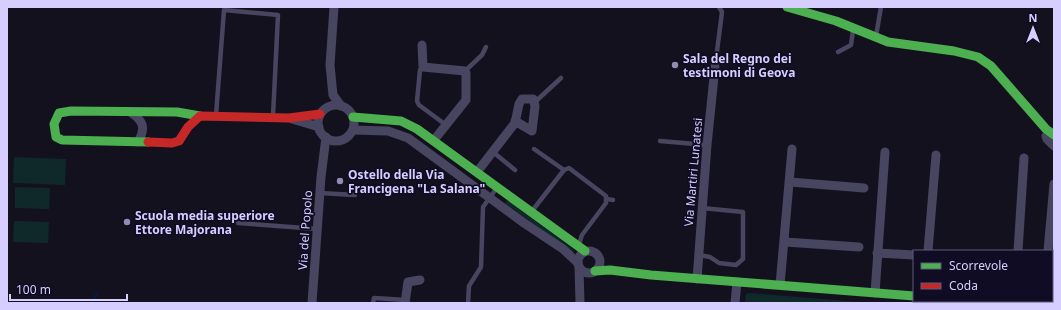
<svg xmlns="http://www.w3.org/2000/svg" width="1061" height="310" font-family="'Noto Sans',sans-serif">
  <style>
    .grass { fill: #0f292b }
    .lines { fill: none; stroke-linecap: round; stroke-linejoin: round }
    .stream { stroke: #06193f; stroke-width: 2.5 }
    .lane { stroke: #47455f; stroke-width: 4.5 }
    .street { stroke: #47455f; stroke-width: 9 }
    .fast { stroke: #4caf50; stroke-width: 9 }
    .jam { stroke: #c62828; stroke-width: 9 }
    .poi-dot { fill: #918cb0; stroke: #100c23; stroke-width: 1.5 }
    .labels { text-anchor: middle; dominant-baseline: central; stroke-width: 3.5; stroke-linejoin: round; paint-order: stroke }
    .poi-label { font-size: 12px; font-weight: bold; fill: #d5ceff; stroke: #100c23; text-anchor: start }
    .street-label { font-size: 12px; fill: #d5ceff; stroke: #100c23 }
  </style>
  <rect width="100%" height="100%" fill="#14111e"/>
  <g class="grass">
    <path d="M 14,157 L 66,159 L 65,185 L 13,183 Z"/>
    <path d="M 15,187 L 50,188 L 49,209 L 15,208 Z"/>
    <path d="M 507,200 L 574,250 L 572,252 L 505,203 Z"/>
    <path d="M 14,221 L 49,222 L 48,243 L 13,242 Z"/>
    <path d="M 750,293 L 871,303 L 745,303 L 746,294 Z"/>
  </g>
  <g class="lines">
    <path class="stream" d="M 92,303 L 97,293"/>
    <g class="lane">
      <path d="M 876,36 L 881,7"/>
      <path d="M 838,52 L 851,45 L 853,30"/>
      <path d="M 423,66 L 420,70 L 417,101 L 419,105 L 446,125"/>
      <path d="M 715,67 L 722,12 L 719,7"/>
      <path d="M 465,71 L 482,55 L 486,47"/>
      <path d="M 535,102 L 561,78"/>
      <path d="M 216,115 L 224,10 L 278,15 L 273,116"/>
      <path d="M 660,141 L 707,145"/>
      <path d="M 534,149 L 564,170"/>
      <path d="M 493,152 L 515,170"/>
      <path d="M 320,193 L 355,195"/>
      <path d="M 607,199 L 613,200"/>
      <path d="M 532,211 L 564,170 L 569,168 L 606,196 L 606,203 L 582,235 L 579,244"/>
      <path d="M 238,223 L 318,229"/>
      <path d="M 699,255 L 710,257 L 719,263 L 736,265 L 743,259 L 743,212 L 702,208"/>
      <path d="M 373,303 L 374,298 L 406,300"/>
      <path d="M 468,303 L 469,286 L 481,267 L 483,207 L 496,189"/>
    </g>
    <g class="street">
      <path d="M 334,7 L 330,65 L 333,95 L 341,106"/>
      <path d="M 422,45 L 423,67 L 465,71 L 466,73 L 466,100 L 434,140"/>
      <circle cx="336" cy="123" r="18"/>
      <path d="M 130,112 C 144,121 146,128 138,142"/>
      <path d="M 292,119 L 319,127"/>
      <path d="M 353,130 L 388,131 L 408,138 L 524,223 L 563,249 L 578,263"/>
      <path d="M 1050,132 L 1046,136 L 1047,139 L 1054,146"/>
      <path d="M 477,172 L 515,123 L 519,104 L 522,99 L 533,99 L 535,106 L 532,131 L 515,121"/>
      <path d="M 790,182 L 864,188"/>
      <path d="M 785,242 L 859,247"/>
      <path d="M 928,251 L 936,155"/>
      <path d="M 1018,251 L 1024,158"/>
      <path d="M 1048,251 L 1054,184"/>
      <circle cx="589" cy="262" r="11"/>
      <path d="M 877,253 L 914,255"/>
      <path d="M 579,267 L 580,303"/>
      <path d="M 697,279 L 707,145 L 715,67"/>
      <path d="M 780,285 L 792,149"/>
      <path d="M 875,293 L 885,152"/>
      <path d="M 980,301 L 1003,303"/>
      <path d="M 312,303 L 321,177 L 326,137"/>
      <path d="M 405,303 L 408,282 L 420,280"/>
      <path d="M 735,303 L 737,282"/>
      <path d="M 1016,303 L 1016,301"/>
      <path d="M 1041,303 L 1041,301"/>
    </g>
    <g class="fast">
      <path d="M 787,7 L 836,21 L 888,42 L 954,51 L 978,57 L 991,66 L 1046,129 L 1054,135"/>
      <path d="M 353,117 L 401,121 L 417,129 L 585,251"/>
      <path d="M 148,142 L 62,140 L 56,137 L 54,124 L 59,113 L 71,111 L 177,112 L 200,116"/>
      <path d="M 595,271 L 610,270 L 651,275 L 914,296"/>
    </g>
    <path class="jam" d="M 148,142 L 172,143 L 179,141 L 188,127 L 200,116 L 289,118 L 320,114"/>
  </g>
  <g class="poi-dot">
    <circle cx="675" cy="65" r="4"/>
    <circle cx="340" cy="181" r="4"/>
    <circle cx="127" cy="222" r="4"/>
  </g>
  <g class="labels">
    <g class="poi-label">
      <text x="683" y="58">Sala del Regno dei<tspan x="683" dy="14">testimoni di Geova</tspan></text>
      <text x="348" y="174">Ostello della Via<tspan x="348" dy="14">Francigena "La Salana"</tspan></text>
      <text x="135" y="215">Scuola media superiore<tspan x="135" dy="14">Ettore Majorana</tspan></text>
    </g>
    <g class="street-label">
      <text transform="translate(693 172) rotate(-85)">Via Martiri Lunatesi</text>
      <text transform="translate(305 230) rotate(-86)">Via del Popolo</text>
    </g>
  </g>
  <rect width="1061" height="310" fill="none" stroke="#d5ceff" stroke-width="16"/>
  <rect x="913" y="250" width="140" height="52" fill="#100c23" stroke="#5f5a7b"/>
  <rect x="921" y="263" width="20" height="6" fill="#4caf50" stroke="#5f5a7b"/>
  <text x="949" y="270" font-size="12" fill="#d5ceff">Scorrevole</text>
  <rect x="921" y="283" width="20" height="6" fill="#c62828" stroke="#5f5a7b"/>
  <text x="949" y="290" font-size="12" fill="#d5ceff">Coda</text>
  <g transform="translate(1033 28)" stroke="#100c23" stroke-width="3" paint-order="stroke">
  <path d="M0-3L7 15L0 10L-7 15Z" fill="#d5ceff"/>
  <text y="-6" font-size="11" font-weight="bold" text-anchor="middle" fill="#d5ceff">N</text>
  </g>
  <path d="M10 294v6h117v-6" fill="none" stroke="#d5ceff" stroke-width="2"/>
  <text x="16" y="294" font-size="12" fill="#d5ceff" stroke="#100c23" stroke-width="3" paint-order="stroke">100 m</text>
</svg>
